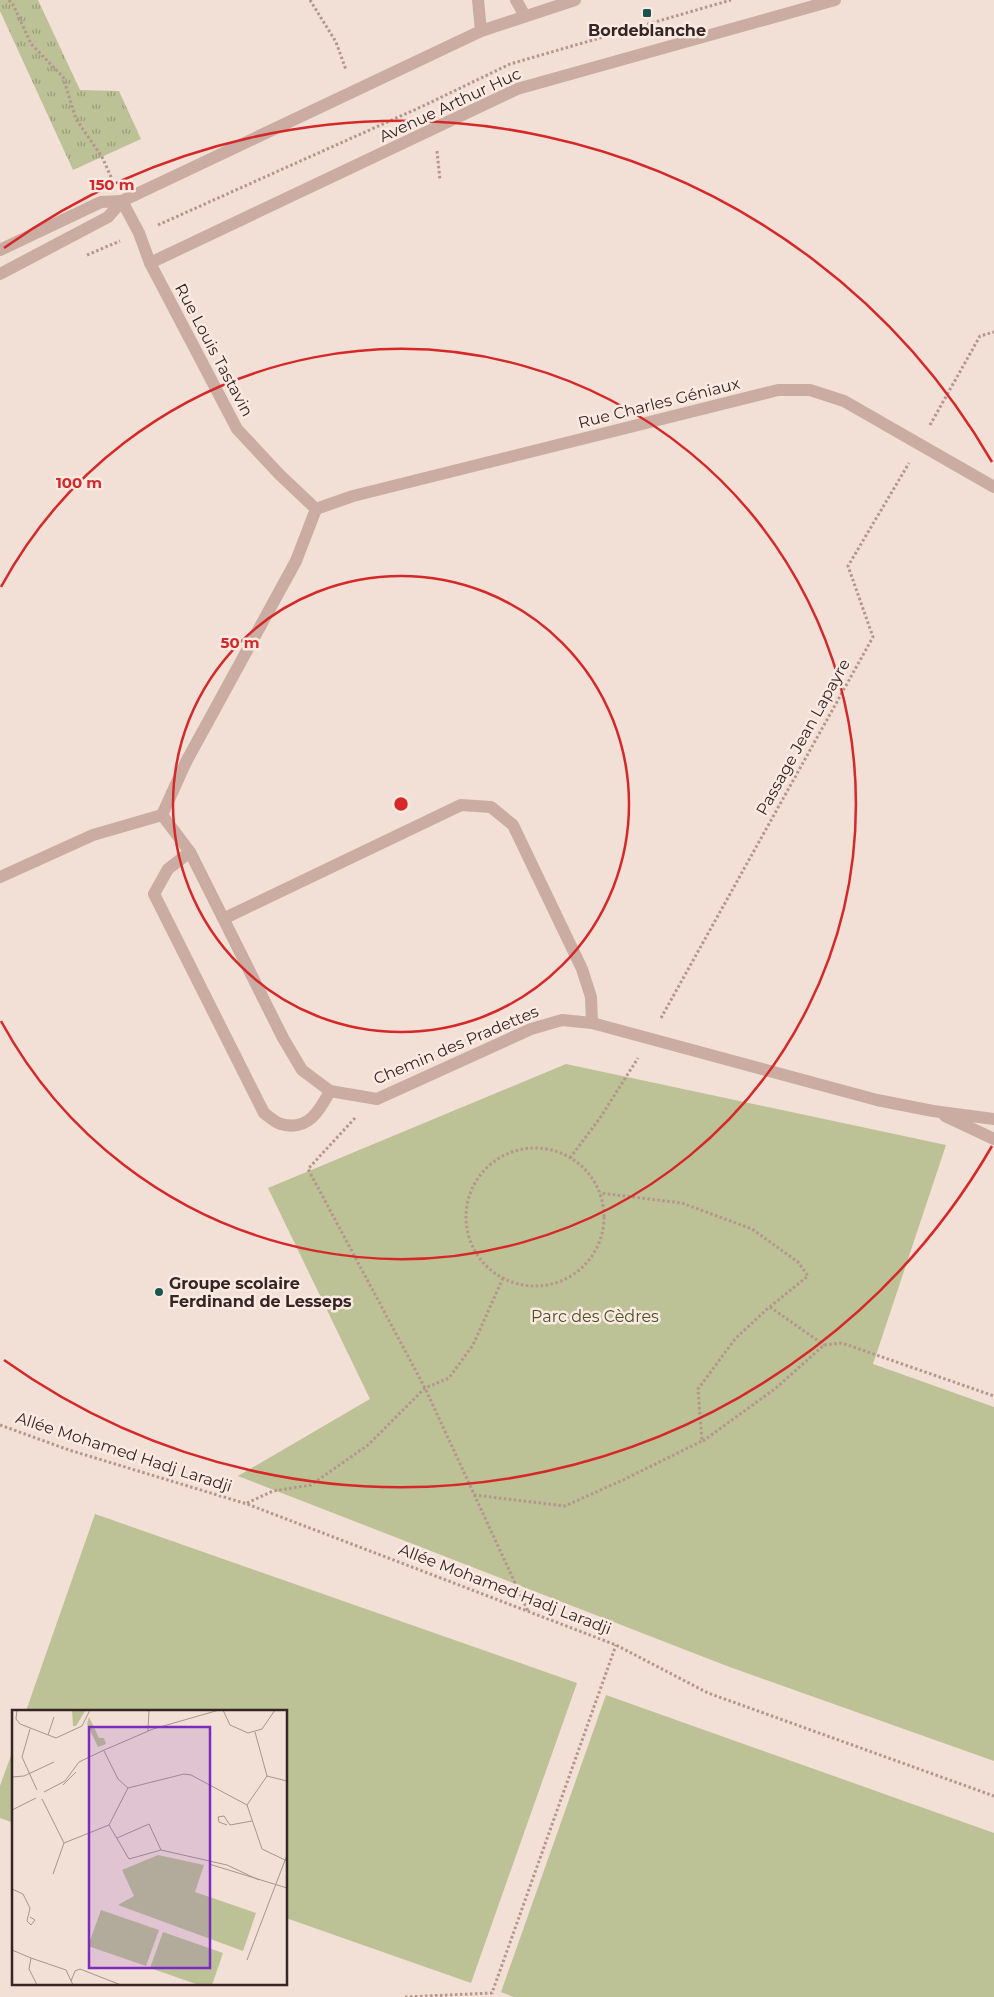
<svg xmlns="http://www.w3.org/2000/svg" width="994" height="1997" font-family="Montserrat,sans-serif">
  <style>
    .grass { fill: url(#grass-tufts) }
    .park { fill: #bcc196 }
    .lines { fill: none; stroke-linecap: round; stroke-linejoin: round }
    .path { stroke: #b6958c; stroke-width: 3; stroke-dasharray: 2.5 2.5; stroke-linecap: butt }
    .minor { stroke: #caaca2; stroke-width: 12 }
    .ring { fill: none; stroke: #d62828; stroke-width: 2.5 }
    .poi-dot { fill: #19574e; stroke: #faeae2; stroke-width: 2 }
    .labels { text-anchor: middle; dominant-baseline: central; stroke-width: 5; stroke-linejoin: round; paint-order: stroke }
    .poi-label { font-size: 16px; font-weight: bold; fill: #342625; stroke: #faeae2 }
    .street-label { font-size: 16px; fill: #342625; stroke: #faeae2 }
    .park-label { font-size: 16px; fill: #4c5327; stroke: #faeae2 }
    .inset-road { fill: none; stroke: #a6958f; stroke-width: 1 }
    .view { fill: #7b2cbf; fill-opacity: 0.15; stroke: #7b2cbf; stroke-width: 2.5 }
    .inset-edge { fill: none; stroke: #342625; stroke-width: 2.5 }
    .centre { fill: #d62828; stroke: #faeae2; stroke-width: 2.5 }
    .ring-label { font-size: 15px; text-anchor: middle; font-weight: bold; fill: #d62828; stroke: #faeae2; stroke-width: 5; stroke-linejoin: round; paint-order: stroke }
  </style>
  <defs>
    <pattern id="grass-tufts" width="24" height="20" patternUnits="userSpaceOnUse" patternTransform="scale(1.25)"><rect width="24" height="20" fill="#bcc196"/><path d="M3 7l-1-3M5 7V3M7 7l1-3M15 17l-1-3M17 17v-4M19 17l1-3" fill="none" stroke="#9a9d7a"/></pattern>
  </defs>
  <rect width="100%" height="100%" fill="#f2dfd6"/>
  <path class="grass" d="M 0,0 L 38,0 L 80,90 L 119,91 L 141,139 L 73,170 L 0,11 Z"/>
  <g class="park">
    <path d="M 566,1064 L 946,1145 L 873,1364 L 994,1407 L 994,1761 L 727,1666 L 238,1476 L 370,1399 L 268,1188 Z"/>
    <path d="M 95,1514 L 577,1683 L 471,1983 L 286,1918 L 286,1711 L 26,1711 Z"/>
    <path d="M 606,1695 L 994,1833 L 994,1997 L 514,1997 L 501,1992 Z"/>
    <path d="M 14,1747 L 14,1823 L 0,1818 L 0,1786 Z"/>
  </g>
  <g class="lines">
    <g class="path">
      <path d="M 9,0 L 14,6 L 31,44 L 63,77 L 76,119 L 102,157 L 112,179"/>
      <path d="M 310,0 L 336,42 L 346,70"/>
      <path d="M 437,151 L 440,180"/>
      <path d="M 158,225 L 423,106 L 510,64 L 731,0"/>
      <path d="M 87,255 L 120,241"/>
      <path d="M 930,425 L 980,336 L 994,332"/>
      <path d="M 661,1018 L 873,637 L 848,566 L 909,463"/>
      <path d="M 355,1118 L 308,1169 L 425,1388 L 528,1611"/>
      <circle cx="535" cy="1217" r="69"/>
      <path d="M 570,1158 L 600,1118 L 638,1058"/>
      <path d="M 770,1307 L 824,1345"/>
      <path d="M 0,1425 L 69,1450 L 247,1504 L 616,1645 L 708,1693 L 994,1796"/>
      <path d="M 703,1441 L 776,1388 L 824,1345 L 842,1343 L 994,1396"/>
      <path d="M 474,1495 L 565,1506 L 625,1479 L 702,1441 L 698,1389 L 735,1339 L 766,1310 L 808,1276 L 798,1262 L 752,1229 L 682,1203 L 600,1193"/>
      <path d="M 247,1503 L 273,1491 L 311,1485 L 368,1445 L 425,1388 L 449,1378 L 473,1345 L 503,1278"/>
      <path d="M 405,1997 L 492,1993 L 616,1645"/>
    </g>
    <g class="minor">
      <path d="M 478,0 L 481,31"/>
      <path d="M 516,0 L 525,16"/>
      <path d="M 122,201 L 139,233 L 150,263 L 237,429 L 280,475 L 316,509 L 296,561 L 186,762 L 162,815"/>
      <path d="M 0,250 L 101,202 L 122,201"/>
      <path d="M 150,263 L 517,89 L 835,0"/>
      <path d="M 0,274 L 108,217 L 122,201 L 481,31 L 575,0"/>
      <path d="M 316,509 L 353,496 L 778,390 L 810,390 L 844,401 L 994,487"/>
      <path d="M 190,852 L 168,869 L 154,894 L 264,1113 C 269,1117 276,1123 281,1124 C 308,1132 320,1110 330,1091"/>
      <path d="M 0,877 L 93,835 L 162,815 L 190,852 L 283,1038 L 302,1070 L 330,1091 L 377,1099 L 531,1029 L 562,1020 L 592,1023 L 877,1100 L 933,1111 L 994,1119"/>
      <path d="M 225,918 L 461,805 L 491,807 L 513,825 L 582,969 L 591,997 L 592,1023"/>
      <path d="M 945,1116 L 994,1139"/>
    </g>
  </g>
  <g class="ring">
    <circle cx="401" cy="804" r="228"/>
    <path d="M1 587A455 455 0 1 1 1 1021"/>
    <path d="M992 1146A683 683 0 0 1 4 1360M4 248A683 683 0 0 1 992 462"/>
  </g>
  <g class="poi-dot">
    <rect x="642" y="8" width="10" height="10" rx="2.5"/>
    <circle cx="159" cy="1292" r="5"/>
  </g>
  <g class="labels">
    <g class="poi-label">
      <text x="647" y="30">Bordeblanche</text>
      <text x="169" y="1283" text-anchor="start">Groupe scolaire<tspan x="169" dy="18">Ferdinand de Lesseps</tspan></text>
    </g>
    <g class="street-label">
      <text transform="translate(450 105) rotate(-25)">Avenue Arthur Huc</text>
      <text transform="translate(214 350) rotate(62)">Rue Louis Tastavin</text>
      <text transform="translate(659 403) rotate(-14)">Rue Charles Géniaux</text>
      <text transform="translate(803 737) rotate(-61)">Passage Jean Lapayre</text>
      <text transform="translate(456 1045) rotate(-23)">Chemin des Pradettes</text>
      <text transform="translate(124 1452) rotate(18)">Allée Mohamed Hadj Laradji</text>
      <text transform="translate(505 1589) rotate(21)">Allée Mohamed Hadj Laradji</text>
    </g>
    <g class="park-label">
      <text x="595" y="1316">Parc des Cèdres</text>
    </g>
  </g>
  <g transform="translate(12 1710)">
    <rect width="275" height="275" fill="#f2dfd6"/>
    <path d="M 60,0 L 73,1 L 64,16 L 61,16 ZM 77,7 L 87,28 L 92,28 L 94,34 L 86,37 L 75,14 Z" fill="#bcc196"/>
    <path d="M 146,145 L 192,155 L 183,182 L 244,203 L 231,241 L 106,195 L 122,186 L 110,160 ZM 89,200 L 147,220 L 134,256 L 76,236 ZM 151,222 L 211,243 L 200,275 L 187,275 L 138,258 Z" fill="#bcc196"/>
    <path class="inset-road" d="M 5,0 L 4,9 L 8,14 L 44,28 L 70,16 L 78,0M 211,0 L 218,15 L 236,23 L 250,19 L 263,0 L 267,0M 18,19 L 10,47 L 25,80M 136,21 L 137,0M 36,25 L 42,7M 92,41 L 106,69 L 116,78 L 97,115M 255,66 L 275,71M 0,67 L 12,66 L 42,52M 51,75 L 64,62M 116,78 L 172,64 L 179,65 L 235,95 L 250,139 L 275,151M 32,82 L 53,71 L 67,52 L 90,41 L 141,19 L 207,0M 30,89 L 52,133 L 97,115 L 117,149 L 149,140 L 215,155 L 247,170M 235,95 L 255,66 L 243,22M 0,100 L 24,88M 215,115 L 207,112 L 206,107 L 212,106 L 218,115 L 240,111M 105,128 L 137,114 L 149,140M 197,154 L 275,178M 41,164 L 52,133M 0,179 L 11,184 L 18,198 L 15,211 L 19,215 L 23,210 L 18,207M 0,240 L 19,248M 235,250 L 275,145M 59,271 L 63,261 L 68,259 L 109,275M 25,275 L 17,259 L 19,248 L 54,260 L 61,275"/>
    <path class="view" d="M 77,17 L 198,17 L 198,258 L 77,258 Z"/>
    <rect width="275" height="275" class="inset-edge"/>
  </g>
  <circle cx="401" cy="804" r="8" class="centre"/>
  <g class="ring-label">
    <text x="112" y="190">150 m</text>
    <text x="79" y="488">100 m</text>
    <text x="240" y="648">50 m</text>
  </g>
</svg>
